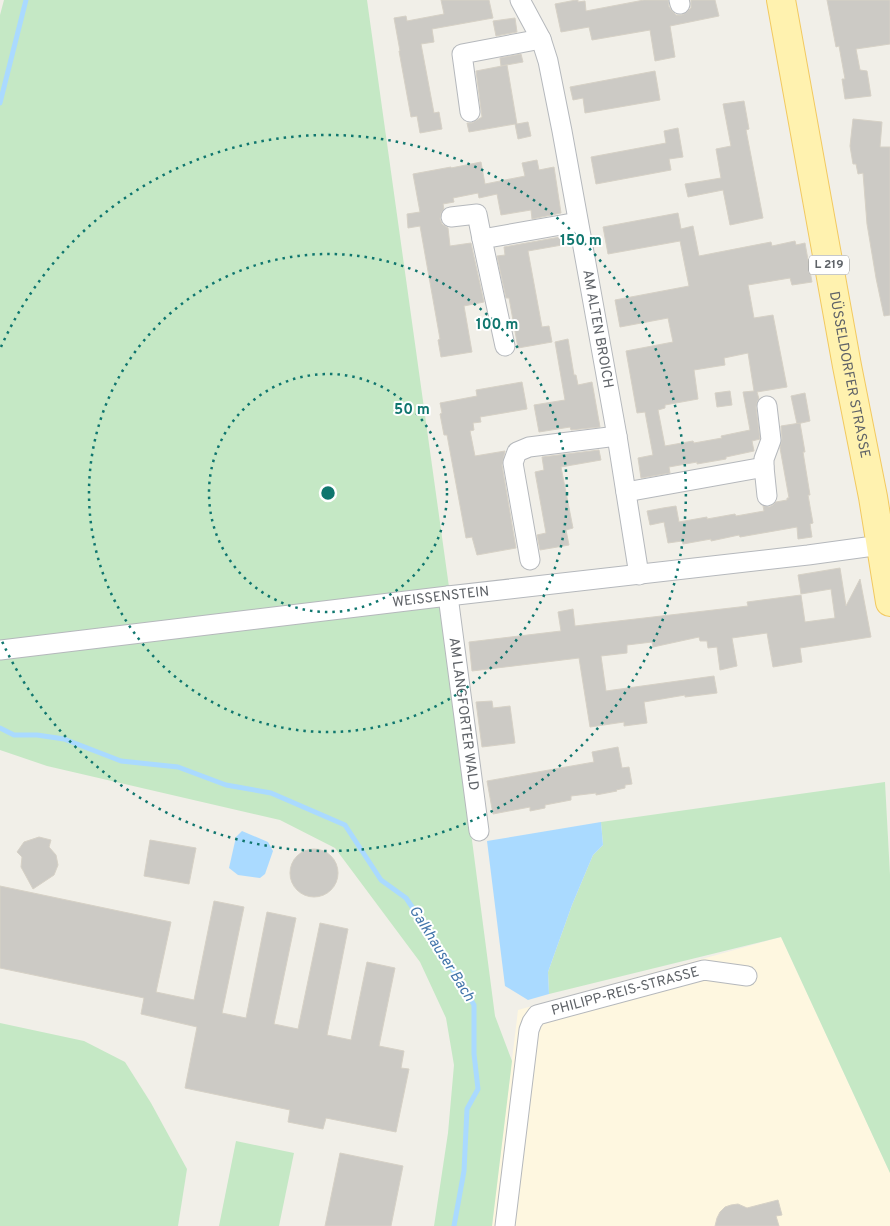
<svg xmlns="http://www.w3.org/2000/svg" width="890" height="1226" font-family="Overpass,sans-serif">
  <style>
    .commercial { fill: #fef7e0 }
    .green { fill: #c5e8c5 }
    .water { fill: #aadaff }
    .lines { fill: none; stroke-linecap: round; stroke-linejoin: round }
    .stream { stroke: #aadaff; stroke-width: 5 }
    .building { fill: #cccac5; stroke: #d6d1c6; fill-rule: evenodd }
    .minor-casing { stroke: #b5b8bc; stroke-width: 21 }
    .primary-casing { stroke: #f2c960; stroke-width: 30 }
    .minor { stroke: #fff; stroke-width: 19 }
    .primary { stroke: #fff2af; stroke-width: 28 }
    .ring { fill: none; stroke: #0f766e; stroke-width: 2.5; stroke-dasharray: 2.5 5 }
    .labels { text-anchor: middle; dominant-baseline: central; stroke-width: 4; stroke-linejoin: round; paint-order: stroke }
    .shield { fill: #fff; stroke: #8f9295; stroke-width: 1 }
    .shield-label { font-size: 12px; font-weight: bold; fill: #5f6368 }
    .street-label { font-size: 14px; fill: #5f6368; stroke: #fff }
    .water-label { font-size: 15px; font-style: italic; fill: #4174aa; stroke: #fff }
    .centre { fill: #0f766e; stroke: #fff; stroke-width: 2.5 }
    .ring-label { font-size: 15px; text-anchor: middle; font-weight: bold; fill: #0f766e; stroke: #fff; stroke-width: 4; stroke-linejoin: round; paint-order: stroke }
  </style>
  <rect width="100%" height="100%" fill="#f1efe8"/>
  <path class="commercial" d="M 781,937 L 890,1173 L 890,1226 L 492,1226 L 518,1010 Z"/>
  <g class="green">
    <path d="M 4,0 L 367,0 L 449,587 L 439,588 L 495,1016 L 512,1061 L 492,1226 L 434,1226 L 448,1133 L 454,1065 L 446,1018 L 420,962 L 335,848 L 280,820 L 47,766 L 0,750 L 0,15 Z"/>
    <path d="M 885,782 L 890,875 L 890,1173 L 781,937 L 549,994 L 548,972 L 572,905 L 593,855 L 603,845 L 601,822 Z"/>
    <path d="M 0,1023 L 84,1041 L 125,1062 L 151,1103 L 187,1169 L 178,1226 L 0,1226 Z"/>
    <path d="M 236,1141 L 294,1153 L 279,1226 L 219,1226 Z"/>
  </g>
  <g class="water">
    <path d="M 601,822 L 603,845 L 593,855 L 572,905 L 548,972 L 549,994 L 528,1000 L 505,986 L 487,841 Z"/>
    <path d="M 242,831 L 268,842 L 273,851 L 265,874 L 260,878 L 238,875 L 229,868 L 236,837 Z"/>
  </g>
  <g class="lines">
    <g class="stream">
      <path d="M 0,103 L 26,0"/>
      <path d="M 0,728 L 14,735 L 37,735 L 64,739 L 121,761 L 178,767 L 226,785 L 271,793 L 345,825 L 381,880 L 406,898 L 438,945 L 474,1005 L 474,1054 L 478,1089 L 467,1109 L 464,1171 L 454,1226"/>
    </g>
  </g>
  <g class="building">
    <path d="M 441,0 L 489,0 L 493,18 L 432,29 L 434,42 L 421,44 L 434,113 L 439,112 L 442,129 L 420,133 L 417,116 L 411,117 L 399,51 L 400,51 L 394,18 L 406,16 L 407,21 L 444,14 Z"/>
    <path d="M 576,0 L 578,0 L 578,2 L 585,1 L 586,11 L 644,0 L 668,0 L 669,7 L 672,11 L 676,15 L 682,15 L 687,12 L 691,8 L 691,0 L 715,0 L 719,16 L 670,26 L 675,57 L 655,61 L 650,30 L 592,40 L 589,27 L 561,32 L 555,4 Z"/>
    <path d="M 827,0 L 890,0 L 890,44 L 856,49 L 860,70 L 867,71 L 871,96 L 845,99 L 842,79 L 845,79 L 839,46 L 836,47 Z"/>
    <path d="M 515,18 L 517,32 L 496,36 L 493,21 Z"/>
    <path d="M 521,54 L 523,62 L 501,66 L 500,58 Z"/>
    <path d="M 507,65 L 517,124 L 528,122 L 531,136 L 518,139 L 515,124 L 469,132 L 467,123 L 472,123 L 482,117 L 476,71 Z"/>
    <path d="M 655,71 L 660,100 L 585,113 L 583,98 L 573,100 L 570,87 Z"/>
    <path d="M 744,101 L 749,129 L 746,130 L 763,218 L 730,225 L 723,190 L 688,197 L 685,184 L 721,178 L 716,149 L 731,146 L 723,104 Z"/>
    <path d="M 853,119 L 882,122 L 880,147 L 890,147 L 890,315 L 884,316 L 876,278 L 867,224 L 863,173 L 858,174 L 856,164 L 853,164 L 850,146 Z"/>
    <path d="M 678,128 L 683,157 L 669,159 L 671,170 L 596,184 L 591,157 L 666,143 L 664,131 Z"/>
    <path d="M 537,160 L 539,170 L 554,167 L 561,213 L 532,219 L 531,210 L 501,215 L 497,194 L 479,198 L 478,193 L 453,198 L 454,202 L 443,204 L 444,209 L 441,213 L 440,219 L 442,224 L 448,228 L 450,246 L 471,243 L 484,302 L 464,306 L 472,352 L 441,357 L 438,340 L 440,339 L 420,226 L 408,228 L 407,214 L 420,212 L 413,174 L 451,167 L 451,168 L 481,162 L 485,184 L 525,176 L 522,163 Z"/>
    <path d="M 678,213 L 681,229 L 693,226 L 699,256 L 771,242 L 772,246 L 795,241 L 796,245 L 805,243 L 812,282 L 792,285 L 790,278 L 748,285 L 754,318 L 773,315 L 787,387 L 757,392 L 759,399 L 757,402 L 756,407 L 760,439 L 752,441 L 754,451 L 726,457 L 726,459 L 697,464 L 697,462 L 669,467 L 670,473 L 641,478 L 638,458 L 653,455 L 645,412 L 637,413 L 626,351 L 673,342 L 668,318 L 620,327 L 615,300 L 689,286 L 680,241 L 608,254 L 603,227 ZM 748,353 L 754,391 L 743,392 L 750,430 L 721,436 L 722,438 L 694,443 L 693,441 L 665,446 L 658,410 L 665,408 L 665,405 L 698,399 L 694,370 L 725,365 L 724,358 Z"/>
    <path d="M 560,237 L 562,245 L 528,251 L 542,327 L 549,326 L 552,342 L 518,348 L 509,298 L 506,298 L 497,256 L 505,255 L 504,247 Z"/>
    <path d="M 568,339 L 574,375 L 576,375 L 578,385 L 592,382 L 600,427 L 571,430 L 570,427 L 539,432 L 534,405 L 565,400 L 555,342 Z"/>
    <path d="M 522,382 L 527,409 L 480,417 L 481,422 L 473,423 L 474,430 L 470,431 L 475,456 L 505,451 L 502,465 L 516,548 L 477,555 L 472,537 L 466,538 L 447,435 L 444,435 L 440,414 L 442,413 L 440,403 L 477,396 L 476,390 Z"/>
    <path d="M 730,391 L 732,405 L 717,407 L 715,393 Z"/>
    <path d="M 805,393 L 810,421 L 797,424 L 791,396 Z"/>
    <path d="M 800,423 L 805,452 L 803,452 L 810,495 L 808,495 L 813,523 L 810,524 L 812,537 L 798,539 L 797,527 L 740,537 L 739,535 L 711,541 L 711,539 L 683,544 L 682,541 L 668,543 L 664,522 L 650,525 L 647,511 L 663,508 L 676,506 L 679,522 L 707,517 L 707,519 L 735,514 L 736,516 L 764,511 L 763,506 L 769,507 L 773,505 L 776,502 L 787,500 L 787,498 L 789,498 L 780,448 L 782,439 L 781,426 Z"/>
    <path d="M 599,450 L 601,460 L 561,467 L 573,528 L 566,530 L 569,545 L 540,550 L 537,535 L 546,533 L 535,472 L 544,470 L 542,457 Z"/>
    <path d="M 840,568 L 846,606 L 860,579 L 871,637 L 800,648 L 802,662 L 773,667 L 767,633 L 732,638 L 737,666 L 720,670 L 717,647 L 708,648 L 707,641 L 700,641 L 699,637 L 653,647 L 652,642 L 627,645 L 627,653 L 601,656 L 606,691 L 714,676 L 717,693 L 685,697 L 685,695 L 644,702 L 647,723 L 624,726 L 624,722 L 590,727 L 579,658 L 472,671 L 469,642 L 561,631 L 558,612 L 573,609 L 575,626 L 748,606 L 747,602 L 801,595 L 805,622 L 835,618 L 831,589 L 801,594 L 798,575 Z"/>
    <path d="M 492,701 L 493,708 L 510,706 L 515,743 L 482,747 L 476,702 Z"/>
    <path d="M 618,747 L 622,768 L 629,767 L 632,784 L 625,785 L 625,788 L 616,790 L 617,791 L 596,795 L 596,793 L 571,796 L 571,800 L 545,805 L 545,808 L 530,811 L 530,807 L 493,814 L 487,781 L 594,762 L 592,752 Z"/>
    <path d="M 39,837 L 51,840 L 49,847 L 56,855 L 58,865 L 54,875 L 33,889 L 21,867 L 22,857 L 17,852 L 24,842 Z"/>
    <path d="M 150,840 L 196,848 L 189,884 L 144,876 Z"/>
    <circle cx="314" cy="873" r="24"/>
    <path d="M 0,886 L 171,922 L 156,992 L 194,1000 L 214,901 L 244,907 L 222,1013 L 246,1018 L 267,912 L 296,918 L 274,1024 L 298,1029 L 320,923 L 348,929 L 327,1035 L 351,1040 L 367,962 L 395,968 L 379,1046 L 404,1051 L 401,1068 L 409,1069 L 396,1132 L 326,1118 L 323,1129 L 288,1122 L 290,1110 L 185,1088 L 197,1027 L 141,1014 L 144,998 L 0,968 Z"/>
    <path d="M 340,1153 L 403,1166 L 391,1226 L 325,1226 Z"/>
    <path d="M 778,1200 L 782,1215 L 776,1216 L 779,1226 L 715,1226 L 717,1218 L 720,1212 L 725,1207 L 731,1205 L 738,1204 L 747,1208 Z"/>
  </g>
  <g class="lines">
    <g class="minor-casing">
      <g id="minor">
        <path id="s1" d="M 520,0 L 541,39 L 548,61 L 562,131 L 587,269 L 617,436 L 639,575"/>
        <path d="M 679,0 L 680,4"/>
        <path d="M 470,112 L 462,54 L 541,39"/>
        <path d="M 451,217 L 477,214 L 482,239"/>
        <path d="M 505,346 L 482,239 L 578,222"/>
        <path d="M 767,406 L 771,440 L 764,459 L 764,467 L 767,496"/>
        <path d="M 626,492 L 764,467"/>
        <path d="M 530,560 L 513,463 L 517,452 L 529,447 L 617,436"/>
        <path id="s2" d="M 448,596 L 479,831"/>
        <path id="s3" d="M 0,650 L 448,596 L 808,555 L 881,545 L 890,542"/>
        <path id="s4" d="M 505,1226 L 529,1030 L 532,1022 L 537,1015 L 704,970 L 747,976"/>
      </g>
    </g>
    <g class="primary-casing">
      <g id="primary">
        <path id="s5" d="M 781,0 L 847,366 L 873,497 L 890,602"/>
      </g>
    </g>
    <use href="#minor" class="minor"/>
    <use href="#primary" class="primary"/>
  </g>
  <g class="ring">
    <circle cx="328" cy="493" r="119"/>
    <circle cx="328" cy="493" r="239"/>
    <path d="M1 347A358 358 0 1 1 1 639"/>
  </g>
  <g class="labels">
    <rect class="shield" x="809" y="255.5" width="40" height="19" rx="4"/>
    <g class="shield-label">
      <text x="829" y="265">L 219</text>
    </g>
    <g class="street-label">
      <text stroke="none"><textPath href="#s1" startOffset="340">AM ALTEN BROICH</textPath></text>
      <text stroke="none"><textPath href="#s5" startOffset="381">DÜSSELDORFER STRASSE</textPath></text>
      <text stroke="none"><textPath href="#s3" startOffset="444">WEISSENSTEIN</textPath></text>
      <text stroke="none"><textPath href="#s2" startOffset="119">AM LANGFORTER WALD</textPath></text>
      <text stroke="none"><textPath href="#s4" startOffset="306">PHILIPP-REIS-STRASSE</textPath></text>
    </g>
    <g class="water-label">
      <text transform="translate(441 954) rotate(58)">Galkhauser Bach</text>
    </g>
  </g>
  <circle cx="328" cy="493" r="8" class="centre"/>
  <g class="ring-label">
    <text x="581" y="245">150 m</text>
    <text x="497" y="329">100 m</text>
    <text x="412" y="414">50 m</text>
  </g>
</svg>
